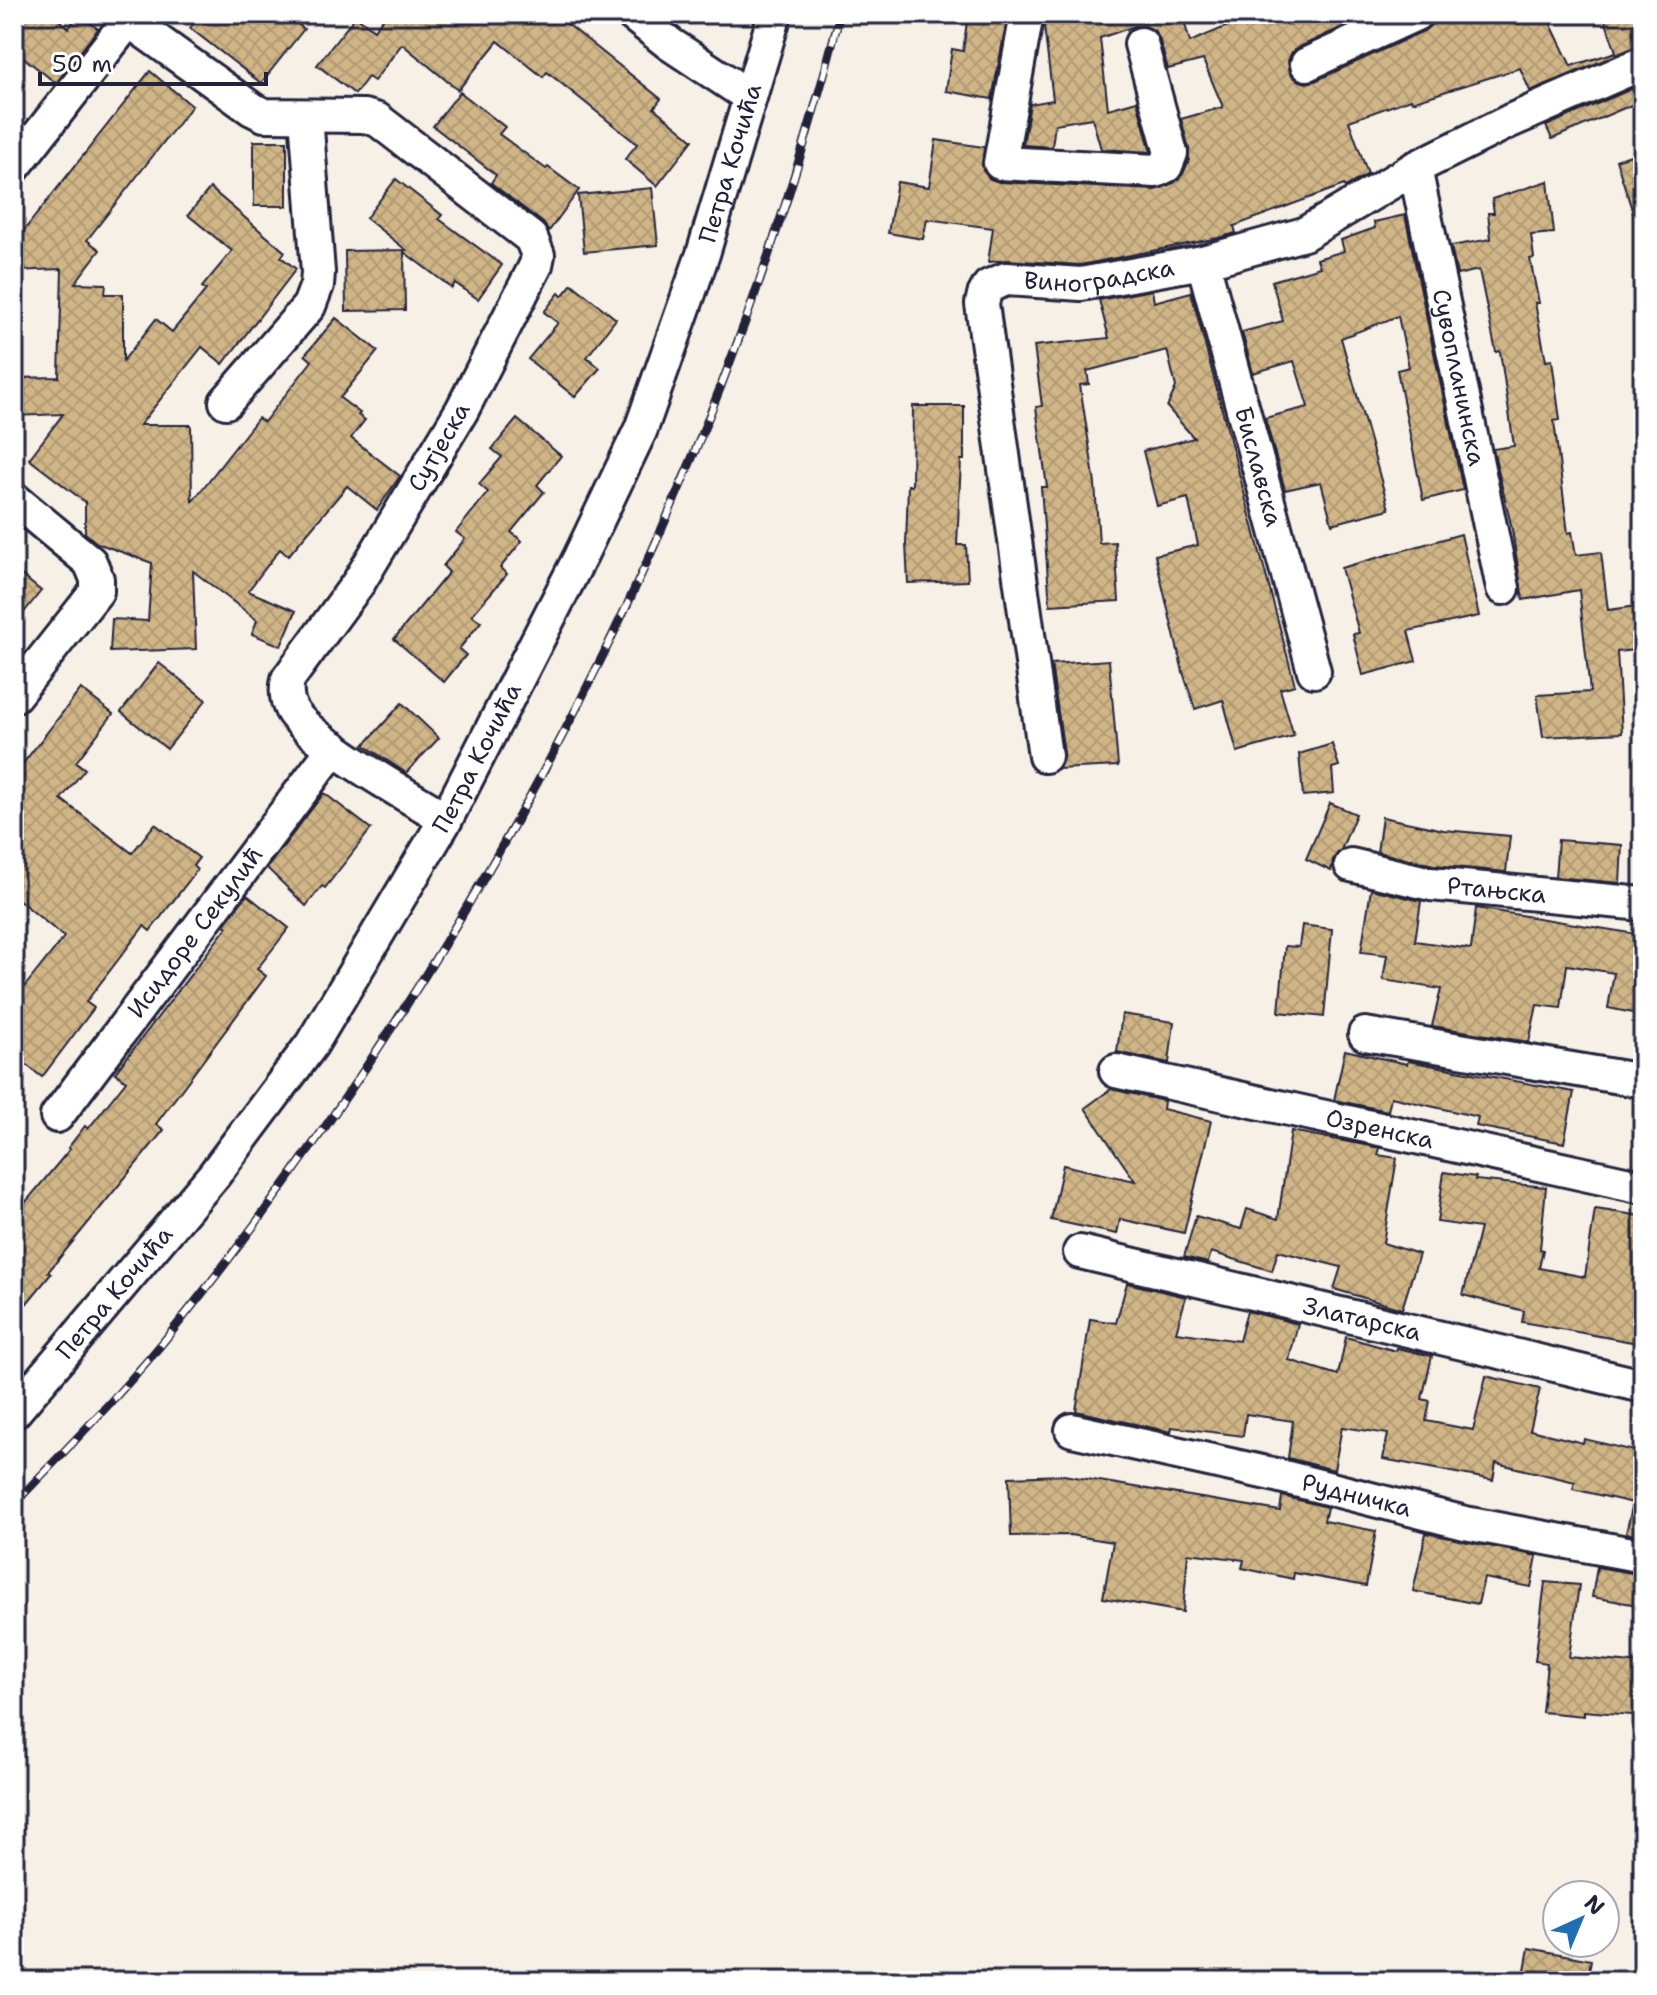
<svg xmlns="http://www.w3.org/2000/svg" width="1657" height="1995" font-family="'Shantell Sans',sans-serif">
  <style>
    .building { fill: url(#building-cross-hatch); stroke: #22223b; stroke-width: 2 }
    .lines { fill: none; stroke-linecap: round; stroke-linejoin: round }
    .minor-casing { stroke: #22223b; stroke-width: 38 }
    .minor { stroke: #fff; stroke-width: 32 }
    .rail-casing { stroke: #22223b; stroke-width: 9 }
    .rail { stroke: #fff; stroke-width: 6; stroke-dasharray: 18; stroke-linecap: butt }
    .labels { text-anchor: middle; dominant-baseline: central; stroke-width: 8; stroke-linejoin: round; paint-order: stroke }
    .street-label { font-size: 24px; fill: #22223b; stroke: #fff }
  </style>
  <defs>
    <pattern id="building-cross-hatch" width="8" height="8" patternUnits="userSpaceOnUse" patternTransform="scale(2)"><rect width="8" height="8" fill="#d0b586"/><path d="M0 0l8 8M0 8l8-8" fill="none" stroke="#b29b75"/></pattern>
  </defs>
  <rect width="100%" height="100%" fill="#f6f0e7"/>
  <filter id="ink" filterUnits="userSpaceOnUse"><feTurbulence type="fractalNoise" baseFrequency=".0125" numOctaves="2"/><feDisplacementMap in="SourceGraphic" scale="16" xChannelSelector="R" yChannelSelector="G"/><feConvolveMatrix kernelMatrix="1 2 1 2 8 2 1 2 1" color-interpolation-filters="sRGB"/></filter>
  <g filter="url(#ink)">
    <g class="building">
      <path d="M 14,14 L 52,14 L 69,28 L 79,14 L 98,29 L 56,83 L 14,50 Z"/>
      <path d="M 201,14 L 286,14 L 304,29 L 261,83 L 190,28 Z"/>
      <path d="M 387,14 L 555,14 L 661,99 L 654,108 L 693,140 L 657,186 L 625,159 L 637,144 L 547,72 L 543,77 L 498,41 L 458,90 L 402,44 L 374,81 L 368,77 L 355,94 L 317,65 L 356,16 L 374,30 Z"/>
      <path d="M 968,14 L 1008,14 L 992,99 L 946,91 L 952,49 L 963,51 Z"/>
      <path d="M 1046,14 L 1182,14 L 1190,42 L 1256,14 L 1370,14 L 1299,47 L 1292,52 L 1288,61 L 1290,73 L 1297,80 L 1306,83 L 1315,81 L 1424,31 L 1432,24 L 1435,14 L 1546,14 L 1571,66 L 1616,52 L 1603,14 L 1643,14 L 1643,44 L 1530,91 L 1520,68 L 1412,102 L 1411,99 L 1349,121 L 1368,174 L 1345,187 L 1344,185 L 1234,226 L 1236,233 L 1218,238 L 1080,265 L 1007,260 L 988,262 L 993,228 L 927,219 L 923,239 L 888,233 L 897,182 L 929,187 L 936,140 L 984,147 L 983,171 L 990,179 L 999,182 L 1155,190 L 1174,183 L 1183,174 L 1189,160 L 1189,149 L 1181,119 L 1223,107 L 1203,60 L 1168,69 L 1159,38 L 1154,30 L 1145,26 L 1135,26 L 1100,38 L 1108,109 L 1137,101 L 1151,152 L 1101,149 L 1092,118 L 1055,124 L 1052,147 L 1023,145 L 1030,104 L 1053,100 L 1044,26 Z"/>
      <path d="M 150,71 L 192,106 L 87,240 L 100,250 L 75,283 L 106,284 L 105,294 L 123,294 L 123,361 L 156,319 L 172,332 L 206,290 L 202,287 L 232,251 L 188,215 L 210,188 L 285,252 L 281,257 L 296,269 L 223,364 L 202,347 L 140,425 L 191,425 L 192,502 L 258,418 L 264,422 L 312,361 L 305,355 L 336,318 L 378,351 L 340,398 L 360,413 L 358,415 L 365,420 L 351,438 L 400,476 L 377,510 L 347,486 L 288,556 L 280,549 L 248,591 L 296,611 L 281,646 L 252,634 L 257,620 L 193,571 L 196,649 L 110,652 L 112,619 L 148,621 L 152,563 L 97,543 L 85,533 L 85,502 L 29,459 L 63,414 L 14,416 L 14,378 L 59,377 L 62,269 L 14,271 L 14,243 Z"/>
      <path d="M 1643,84 L 1643,100 L 1552,139 L 1546,126 Z"/>
      <path d="M 460,92 L 505,127 L 499,134 L 546,169 L 548,167 L 579,190 L 549,231 L 543,223 L 491,183 L 496,175 L 433,126 Z"/>
      <rect x="254" y="141" width="33" height="65"/>
      <path d="M 1643,151 L 1643,227 L 1638,228 L 1616,160 Z"/>
      <path d="M 396,179 L 442,215 L 439,219 L 502,265 L 478,299 L 455,283 L 452,288 L 404,252 L 405,310 L 346,311 L 345,251 L 406,250 L 366,218 Z"/>
      <path d="M 1548,181 L 1554,233 L 1531,235 L 1534,258 L 1530,259 L 1539,303 L 1535,303 L 1546,361 L 1552,360 L 1560,420 L 1554,421 L 1568,533 L 1572,532 L 1576,555 L 1601,552 L 1608,610 L 1638,606 L 1643,649 L 1617,652 L 1622,733 L 1543,737 L 1537,695 L 1590,692 L 1579,590 L 1523,600 L 1512,529 L 1493,449 L 1514,446 L 1500,351 L 1496,352 L 1479,270 L 1457,275 L 1451,246 L 1491,239 L 1488,213 L 1494,213 L 1492,199 Z"/>
      <path d="M 652,188 L 658,245 L 584,252 L 578,195 Z"/>
      <path d="M 1405,215 L 1463,490 L 1423,500 L 1397,370 L 1409,367 L 1398,316 L 1341,338 L 1389,509 L 1332,524 L 1321,482 L 1285,490 L 1265,418 L 1308,407 L 1294,361 L 1253,373 L 1242,332 L 1283,321 L 1272,281 L 1320,267 L 1317,259 L 1344,251 L 1341,240 L 1375,228 L 1374,222 Z"/>
      <path d="M 572,284 L 616,319 L 587,357 L 600,368 L 575,397 L 528,359 L 558,323 L 544,312 L 559,293 L 562,296 Z"/>
      <path d="M 1152,290 L 1154,302 L 1191,292 L 1295,685 L 1280,689 L 1294,736 L 1237,752 L 1223,700 L 1195,709 L 1183,672 L 1155,555 L 1198,545 L 1188,498 L 1157,506 L 1143,451 L 1194,438 L 1167,407 L 1176,387 L 1167,350 L 1087,371 L 1089,384 L 1080,385 L 1095,484 L 1099,543 L 1115,542 L 1119,601 L 1050,605 L 1041,487 L 1047,487 L 1036,407 L 1042,406 L 1034,346 L 1109,338 L 1099,300 Z"/>
      <path d="M 913,406 L 964,406 L 964,460 L 961,460 L 957,545 L 966,545 L 968,581 L 908,583 L 906,544 L 908,485 L 912,486 Z"/>
      <path d="M 517,419 L 561,456 L 537,485 L 544,492 L 511,532 L 522,541 L 500,568 L 507,574 L 472,615 L 481,622 L 459,649 L 466,655 L 444,682 L 394,639 L 449,572 L 443,566 L 465,539 L 456,532 L 488,492 L 479,484 L 502,457 L 492,449 Z"/>
      <path d="M 1461,534 L 1479,616 L 1408,631 L 1416,661 L 1363,675 L 1353,634 L 1359,633 L 1341,568 Z"/>
      <path d="M 14,569 L 41,591 L 14,625 Z"/>
      <path d="M 1109,660 L 1118,766 L 1059,769 L 1064,753 L 1051,664 Z"/>
      <path d="M 159,663 L 206,700 L 167,749 L 121,712 Z"/>
      <path d="M 81,689 L 113,714 L 76,762 L 85,769 L 61,799 L 132,853 L 155,824 L 199,858 L 193,866 L 197,870 L 150,931 L 144,926 L 86,1002 L 94,1008 L 42,1077 L 14,1055 L 14,1023 L 25,1009 L 14,1000 L 64,937 L 14,896 L 14,775 Z"/>
      <path d="M 402,703 L 439,738 L 406,773 L 364,745 Z"/>
      <path d="M 1332,744 L 1339,766 L 1332,768 L 1334,793 L 1303,796 L 1299,754 Z"/>
      <path d="M 324,793 L 371,829 L 325,888 L 322,886 L 306,906 L 267,868 Z"/>
      <path d="M 1330,803 L 1356,814 L 1341,850 L 1333,860 L 1331,871 L 1306,859 Z"/>
      <path d="M 1382,817 L 1444,830 L 1510,836 L 1506,872 L 1434,865 L 1377,852 Z"/>
      <path d="M 1558,840 L 1622,845 L 1620,883 L 1555,877 Z"/>
      <path d="M 1371,889 L 1421,901 L 1415,941 L 1471,949 L 1476,908 L 1643,935 L 1637,979 L 1643,980 L 1643,1015 L 1608,1008 L 1614,973 L 1567,965 L 1561,1008 L 1537,1005 L 1529,1042 L 1432,1026 L 1441,989 L 1383,980 L 1387,955 L 1361,952 Z"/>
      <path d="M 247,895 L 289,928 L 257,969 L 266,976 L 156,1124 L 164,1130 L 48,1272 L 51,1274 L 14,1319 L 14,1216 L 70,1149 L 68,1148 L 85,1126 L 88,1129 L 126,1081 L 115,1073 L 227,927 L 224,925 Z"/>
      <path d="M 1302,925 L 1332,929 L 1324,1017 L 1279,1012 L 1285,946 L 1299,947 Z"/>
      <path d="M 1122,1014 L 1174,1022 L 1169,1063 L 1117,1052 Z"/>
      <path d="M 1345,1050 L 1407,1064 L 1408,1061 L 1574,1092 L 1564,1143 L 1476,1126 L 1478,1117 L 1391,1097 L 1388,1111 L 1334,1100 Z"/>
      <path d="M 1111,1089 L 1164,1101 L 1163,1109 L 1211,1121 L 1184,1233 L 1120,1219 L 1117,1234 L 1051,1220 L 1063,1165 L 1135,1181 L 1085,1108 Z"/>
      <path d="M 1291,1131 L 1380,1148 L 1378,1155 L 1397,1158 L 1383,1243 L 1419,1254 L 1402,1309 L 1334,1289 L 1341,1267 L 1278,1251 L 1272,1271 L 1211,1252 L 1208,1263 L 1184,1257 L 1196,1216 L 1241,1229 L 1247,1209 L 1278,1219 Z"/>
      <path d="M 1444,1172 L 1476,1177 L 1475,1180 L 1546,1187 L 1540,1249 L 1543,1250 L 1539,1268 L 1585,1277 L 1595,1209 L 1643,1216 L 1643,1344 L 1522,1322 L 1524,1311 L 1463,1295 L 1480,1228 L 1437,1222 Z"/>
      <path d="M 1127,1283 L 1186,1297 L 1176,1332 L 1239,1341 L 1247,1311 L 1298,1324 L 1289,1360 L 1338,1375 L 1346,1337 L 1396,1351 L 1397,1348 L 1432,1356 L 1422,1399 L 1430,1401 L 1426,1421 L 1473,1430 L 1486,1376 L 1540,1389 L 1530,1430 L 1583,1443 L 1584,1439 L 1643,1453 L 1643,1537 L 1626,1533 L 1633,1503 L 1573,1489 L 1575,1482 L 1496,1463 L 1493,1480 L 1383,1459 L 1388,1434 L 1342,1427 L 1334,1470 L 1288,1458 L 1293,1421 L 1246,1414 L 1243,1436 L 1172,1427 L 1171,1432 L 1076,1411 L 1090,1319 L 1116,1323 Z"/>
      <path d="M 1063,1475 L 1280,1511 L 1282,1496 L 1327,1507 L 1324,1521 L 1376,1531 L 1366,1586 L 1294,1573 L 1293,1579 L 1242,1568 L 1244,1560 L 1188,1553 L 1183,1612 L 1103,1598 L 1113,1542 L 1070,1535 L 1011,1536 L 1009,1477 Z"/>
      <path d="M 1426,1533 L 1537,1556 L 1531,1587 L 1484,1578 L 1478,1604 L 1413,1591 Z"/>
      <path d="M 1597,1567 L 1643,1575 L 1643,1606 L 1592,1597 Z"/>
      <path d="M 1545,1582 L 1579,1585 L 1569,1657 L 1643,1664 L 1643,1716 L 1584,1711 L 1584,1716 L 1542,1712 L 1547,1663 L 1535,1661 Z"/>
      <path d="M 1529,1948 L 1591,1960 L 1587,1981 L 1523,1981 Z"/>
    </g>
    <g class="lines">
      <g class="minor-casing">
        <g id="minor">
          <path d="M 120,14 L 252,109 L 264,115 L 364,116 L 378,120 L 531,238 L 538,255 L 536,265 L 462,410 L 359,582 L 288,679 C 286,688 286,699 291,709 C 307,740 412,798 446,819"/>
          <path d="M 632,14 L 670,44 L 750,97"/>
          <path d="M 1027,14 L 1000,163 L 1156,171 L 1166,166 L 1171,153 L 1141,44"/>
          <path d="M 1307,64 L 1416,14"/>
          <path d="M 14,167 L 128,21"/>
          <path id="s1" d="M 1415,168 L 1503,588"/>
          <path id="s2" d="M 1203,262 L 1314,671"/>
          <path d="M 226,402 L 309,306 L 317,285 L 318,272 L 306,116"/>
          <path d="M 14,499 L 90,562 L 97,579 L 97,591 L 14,696"/>
          <path id="s3" d="M 1045,756 L 982,304 L 984,295 L 989,286 L 1006,279 L 1081,284 L 1203,262 L 1304,234 L 1415,168 L 1510,121 L 1643,63"/>
          <path id="s4" d="M 1351,865 L 1431,884 L 1643,904"/>
          <path d="M 1365,1034 L 1643,1081"/>
          <path id="s5" d="M 1116,1071 L 1643,1187"/>
          <path id="s6" d="M 57,1116 L 334,748"/>
          <path id="s7" d="M 1080,1252 L 1643,1386"/>
          <path id="s8" d="M 14,1412 L 214,1175 L 312,1044 L 446,819 L 580,557 L 641,429 L 703,254 L 775,14"/>
          <path id="s9" d="M 1072,1430 L 1276,1475 L 1465,1523 L 1643,1556"/>
        </g>
      </g>
      <use href="#minor" class="minor"/>
      <g class="rail-casing">
        <path id="rail" d="M 14,1504 C 69,1446 127,1388 177,1325 C 484,942 719,491 840,14"/>
      </g>
      <use href="#rail" class="rail"/>
    </g>
  </g>
  <g class="labels">
    <g class="street-label">
      <text stroke="none"><textPath href="#s8" startOffset="1452">Петра Кочића</textPath></text>
      <text stroke="none"><textPath href="#s3" startOffset="588">Виноградска</textPath></text>
      <text stroke="none"><textPath href="#s1" startOffset="214">Сувопланинска</textPath></text>
      <text transform="translate(439 447) rotate(-60)">Сутјеска</text>
      <text stroke="none"><textPath href="#s2" startOffset="212">Биславска</textPath></text>
      <text stroke="none"><textPath href="#s8" startOffset="804">Петра Кочића</textPath></text>
      <text stroke="none"><textPath href="#s4" startOffset="148">Ртањска</textPath></text>
      <text stroke="none"><textPath href="#s6" startOffset="230">Исидоре Секулић</textPath></text>
      <text stroke="none"><textPath href="#s5" startOffset="270">Озренска</textPath></text>
      <text stroke="none"><textPath href="#s8" startOffset="156">Петра Кочића</textPath></text>
      <text stroke="none"><textPath href="#s7" startOffset="290">Златарска</textPath></text>
      <text stroke="none"><textPath href="#s9" startOffset="292">Рудничка</textPath></text>
    </g>
  </g>
  <rect width="1657" height="1995" fill="none" stroke="#fff" stroke-width="48"/>
  <rect x="24" y="24" width="1609" height="1947" fill="none" stroke="#22223b" stroke-width="3" filter="url(#ink)"/>
  <g transform="translate(1581 1919) rotate(44)"><circle r="38" fill="#ffffff" stroke="#a7a7b1" stroke-width="2"/>
  <path d="M0-6L14 30L0 20L-14 30Z" fill="#1f6fb2"/>
  <text y="-12" font-size="22" font-weight="bold" text-anchor="middle" fill="#22223b">N</text>
  </g>
  <path d="M40 72v12h226v-12" fill="none" stroke="#22223b" stroke-width="4"/>
  <text x="52" y="72" font-size="24" fill="#22223b" stroke="#ffffff" stroke-width="6" paint-order="stroke">50 m</text>
</svg>
